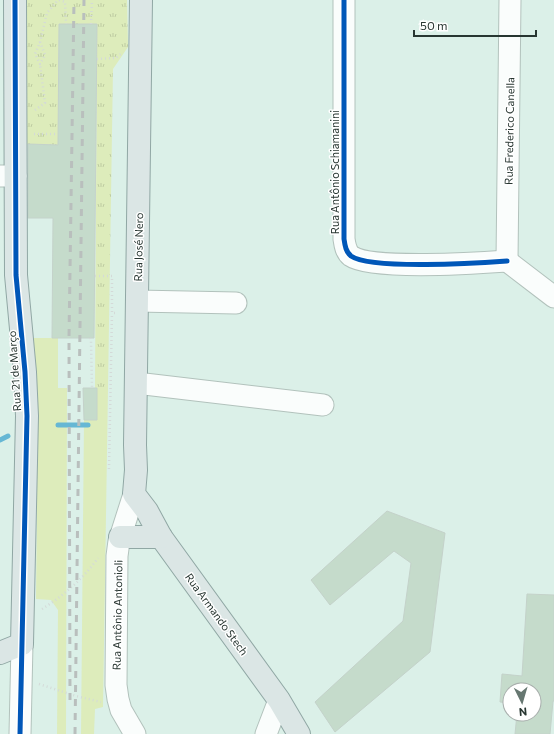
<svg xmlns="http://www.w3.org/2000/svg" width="554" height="734" font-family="Commissioner,sans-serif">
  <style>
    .green { fill: #ddecbb }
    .park { fill: url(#park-tufts) }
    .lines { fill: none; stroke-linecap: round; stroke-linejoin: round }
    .stream { stroke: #66b7d4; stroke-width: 5 }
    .building { fill: #c5dbcb; stroke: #c4d2ca }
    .minor-casing { stroke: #b2c2bc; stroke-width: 23 }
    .major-casing { stroke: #90a7a4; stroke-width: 24 }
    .path { stroke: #d4dad8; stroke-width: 2.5; stroke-dasharray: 1 3; stroke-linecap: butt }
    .minor { stroke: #fafdfc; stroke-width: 21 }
    .major { stroke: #dbe6e5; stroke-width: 22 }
    .rail { stroke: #b9bfbd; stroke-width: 3; stroke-dasharray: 7 7; stroke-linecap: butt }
    .cycleway-casing { stroke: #fff; stroke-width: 8 }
    .cycleway { stroke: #0057b8; stroke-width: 5 }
    .labels { text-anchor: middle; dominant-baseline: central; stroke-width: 3; stroke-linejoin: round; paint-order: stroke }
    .street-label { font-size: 11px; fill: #273631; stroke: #fff }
  </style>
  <defs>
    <pattern id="park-tufts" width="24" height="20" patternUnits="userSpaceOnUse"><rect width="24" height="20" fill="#ddecbb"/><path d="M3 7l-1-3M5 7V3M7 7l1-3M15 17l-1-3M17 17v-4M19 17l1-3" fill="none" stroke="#becba1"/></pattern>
  </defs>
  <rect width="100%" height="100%" fill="#dbf0e8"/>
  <g class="green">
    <path d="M 28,338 L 58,338 L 58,388 L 67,388 L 66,734 L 57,734 L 58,610 L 51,600 L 36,599 L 37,510 Z"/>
    <path d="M 97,388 L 108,388 L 103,707 L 95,709 L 94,734 L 81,734 L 84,420 L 97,420 Z"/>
  </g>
  <path class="park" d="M 21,0 L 127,0 L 128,47 L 113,69 L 108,388 L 95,388 L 97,24 L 59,24 L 58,145 L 20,144 Z"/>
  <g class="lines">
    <g class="stream">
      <path d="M 58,425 L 88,425"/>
      <path d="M 0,440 L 8,436"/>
    </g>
  </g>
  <g class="building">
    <path d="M 59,24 L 97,24 L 94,338 L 52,338 L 53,218 L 28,218 L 28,144 L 58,145 Z"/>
    <path d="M 83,388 L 97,388 L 97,420 L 84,420 Z"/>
    <path d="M 387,511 L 445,533 L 430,652 L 335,732 L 315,702 L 403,621 L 411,563 L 394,551 L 330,605 L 311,580 Z"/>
    <path d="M 527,594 L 554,595 L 554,701 L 553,701 L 550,734 L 515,734 L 517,714 L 534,714 L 534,690 L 510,690 L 510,703 L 500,702 L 502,674 L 522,676 Z"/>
  </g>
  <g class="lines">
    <g class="minor-casing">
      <g id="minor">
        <path d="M 344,0 L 344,239 C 345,246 346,252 351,256 C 371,270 479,263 507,261"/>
        <path d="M 0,176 L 16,176"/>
        <path d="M 507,261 L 510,0"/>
        <path d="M 507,261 L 554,297"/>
        <path d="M 137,301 L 236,303"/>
        <path d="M 136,383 L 323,405"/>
        <path d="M 134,494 L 119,541 L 117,556 L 116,685 L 118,699 L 121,710 L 135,734"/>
        <path d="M 20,734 L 22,644"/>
        <path d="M 266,734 L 279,700"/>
      </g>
    </g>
    <g class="major-casing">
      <g id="major">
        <path d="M 141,0 L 135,445 L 136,470 L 134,494 L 147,511 L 161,537 L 279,700 L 299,734"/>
        <path d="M 120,537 L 161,537"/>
        <path d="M 0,653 L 22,644 L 27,416 L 25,372 L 16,275 L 15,0"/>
      </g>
    </g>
    <g class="path">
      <path d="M 59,0 L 65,2 L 66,24"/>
      <path d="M 91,24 L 92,0"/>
      <path d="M 40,42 L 45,55 L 40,64 L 35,54 L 40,42 L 47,13 L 58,0"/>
      <path d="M 97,59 L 116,58 L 122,53"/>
      <path d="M 35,110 L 45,103 L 40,64"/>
      <path d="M 34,134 L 58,134"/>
      <path d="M 95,276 L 112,276 L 112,313 L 118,313"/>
      <path d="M 90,338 L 91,341 L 92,388"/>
      <path d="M 109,469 L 112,313"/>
      <path d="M 42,609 C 63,596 83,579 98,558"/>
      <path d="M 39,684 L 76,696 L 101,702"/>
    </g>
    <use href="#minor" class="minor"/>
    <use href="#major" class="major"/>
    <g class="rail">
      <path d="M 70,700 L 69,338 L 74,0"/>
      <path d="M 75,734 L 84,0"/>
    </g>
    <g class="cycleway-casing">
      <g id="cycleway">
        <path d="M 15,0 L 16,275 L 25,372 L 27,416 L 20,734"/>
        <path d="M 344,0 L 344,239 C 345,246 346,252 351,256 C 371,270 479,263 507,261"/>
      </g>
    </g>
    <use href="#cycleway" class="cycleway"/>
  </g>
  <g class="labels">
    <g class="street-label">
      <text transform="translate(509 131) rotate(-89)">Rua Frederico Canella</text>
      <text transform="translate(334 172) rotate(-90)">Rua Antônio Schiamanini</text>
      <text transform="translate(138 247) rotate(-89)">Rua José Nero</text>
      <text transform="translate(14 371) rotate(-94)">Rua 21 de Março</text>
      <text transform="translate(217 614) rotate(54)">Rua Armando Stech</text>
      <text transform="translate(117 615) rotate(-89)">Rua Antônio Antonioli</text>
    </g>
  </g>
  <g transform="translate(522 702) rotate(175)"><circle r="19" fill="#ffffff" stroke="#a9afad"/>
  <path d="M0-3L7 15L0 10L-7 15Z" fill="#667771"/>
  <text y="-6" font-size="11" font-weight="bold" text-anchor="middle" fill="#273631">N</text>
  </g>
  <path d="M414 30v6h122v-6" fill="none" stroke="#273631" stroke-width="2"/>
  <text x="420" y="30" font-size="12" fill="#273631" stroke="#ffffff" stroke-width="3" paint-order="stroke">50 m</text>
</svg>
